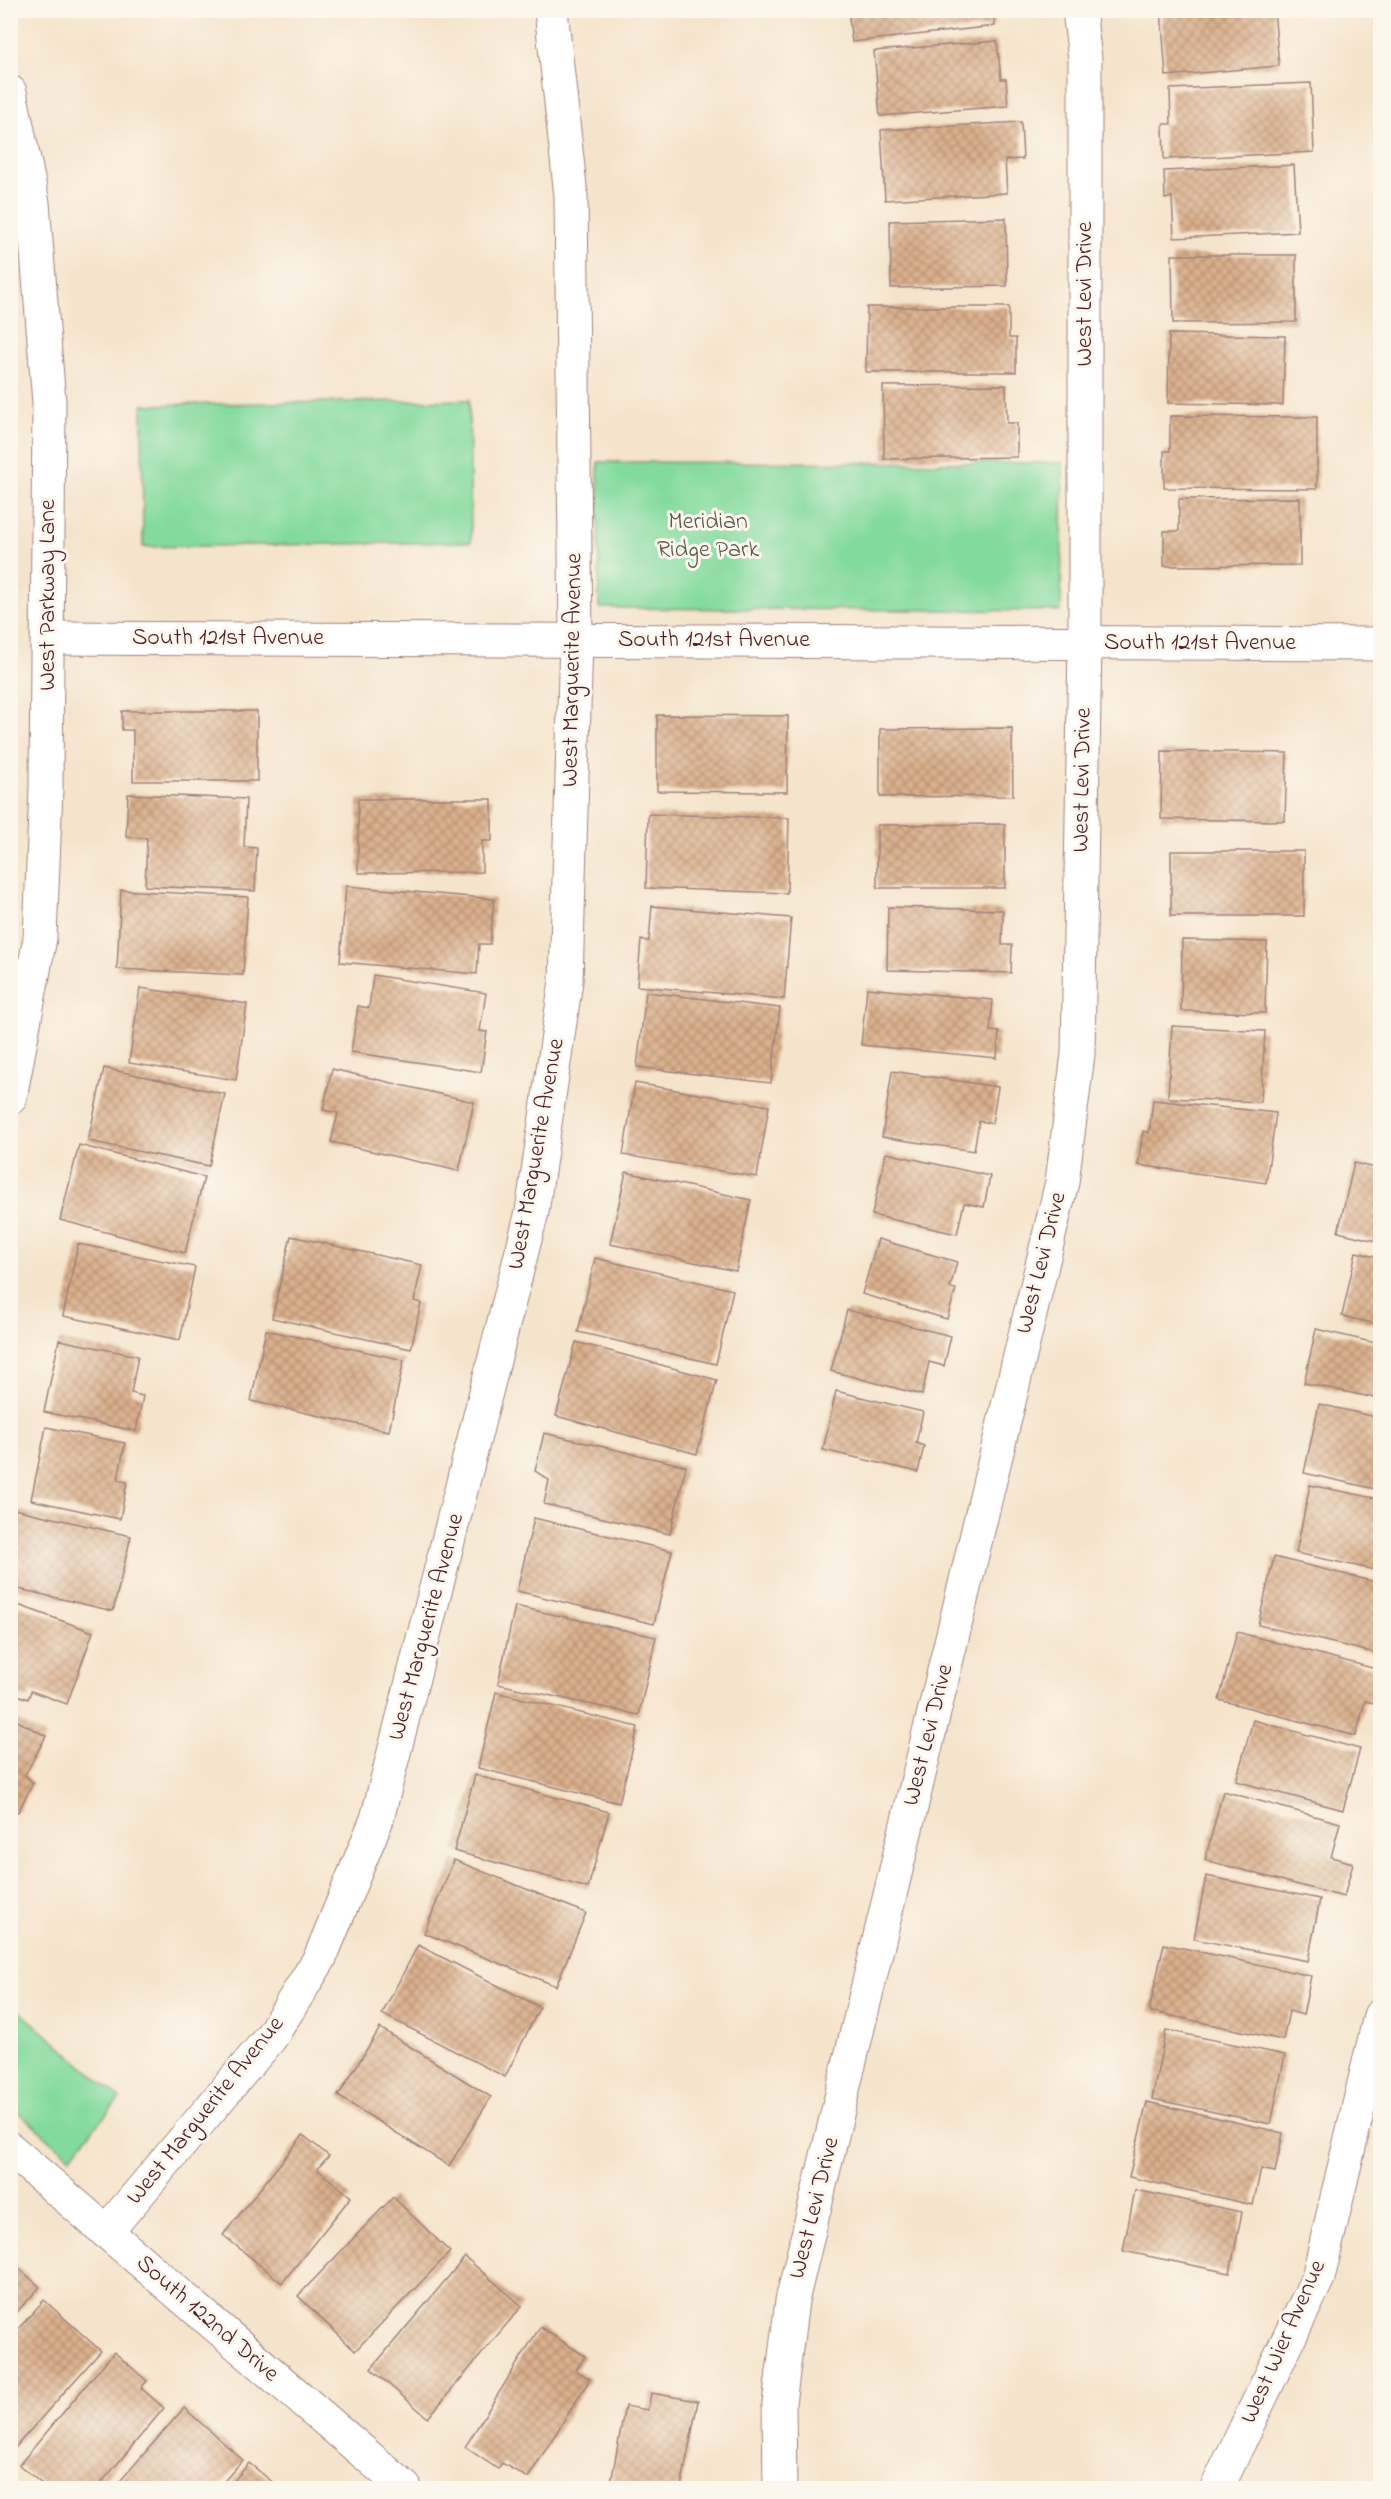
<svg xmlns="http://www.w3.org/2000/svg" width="1391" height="2499" font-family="'Indie Flower',sans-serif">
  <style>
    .green { fill: #83da9d; stroke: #667c64; stroke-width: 1.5 }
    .building { fill: url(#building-cross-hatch) }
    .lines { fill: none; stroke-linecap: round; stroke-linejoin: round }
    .minor-casing { stroke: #a0827c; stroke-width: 35 }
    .minor { stroke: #fff; stroke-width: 33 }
    .labels { text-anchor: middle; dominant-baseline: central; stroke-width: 6; stroke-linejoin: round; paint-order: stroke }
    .street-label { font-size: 24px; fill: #4a1f2b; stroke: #fbf7ec }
    .park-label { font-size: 24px; fill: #5b574d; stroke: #fbf7ec }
  </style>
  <defs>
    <pattern id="building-cross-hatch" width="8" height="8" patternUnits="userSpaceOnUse" patternTransform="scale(1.5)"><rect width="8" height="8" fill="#dbb18d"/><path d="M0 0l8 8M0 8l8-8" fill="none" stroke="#b48f73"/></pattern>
  </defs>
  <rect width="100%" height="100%" fill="#fbf7ec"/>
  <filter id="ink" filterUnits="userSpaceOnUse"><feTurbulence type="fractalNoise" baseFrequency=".0167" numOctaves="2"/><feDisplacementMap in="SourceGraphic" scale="12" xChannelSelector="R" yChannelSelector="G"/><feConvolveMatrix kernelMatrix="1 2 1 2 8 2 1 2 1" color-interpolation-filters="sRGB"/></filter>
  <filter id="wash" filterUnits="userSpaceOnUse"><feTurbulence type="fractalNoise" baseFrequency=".008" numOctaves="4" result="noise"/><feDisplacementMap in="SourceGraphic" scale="24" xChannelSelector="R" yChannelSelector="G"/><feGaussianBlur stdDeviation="1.35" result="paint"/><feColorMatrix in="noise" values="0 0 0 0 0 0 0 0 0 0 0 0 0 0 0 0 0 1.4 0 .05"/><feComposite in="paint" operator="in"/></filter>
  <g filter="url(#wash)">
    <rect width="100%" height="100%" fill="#f5e4cc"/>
    <g class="green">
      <path d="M 469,400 L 471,542 L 143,547 L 142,405 Z"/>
      <path d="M 598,462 L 1063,463 L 1061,611 L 599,608 Z"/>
      <path d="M 11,2004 L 120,2098 L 70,2157 L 11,2106 Z"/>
    </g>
    <g id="blocks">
      <g class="building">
        <path d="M 848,10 L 993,10 L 995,26 L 852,42 Z"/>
        <path d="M 1161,10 L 1274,10 L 1279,66 L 1166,76 Z"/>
        <path d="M 997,41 L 1001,79 L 1006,79 L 1008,106 L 880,116 L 874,51 Z"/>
        <path d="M 1311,83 L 1314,152 L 1164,159 L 1163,124 L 1171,124 L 1170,89 Z"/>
        <path d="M 1021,122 L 1023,159 L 1005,160 L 1007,193 L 885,200 L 881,130 Z"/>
        <path d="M 1294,165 L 1298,232 L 1174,238 L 1172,197 L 1165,199 L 1164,171 Z"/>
        <path d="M 1006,218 L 1007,286 L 891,288 L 890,221 Z"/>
        <path d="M 1172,255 L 1296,255 L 1296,322 L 1173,323 Z"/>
        <path d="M 867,307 L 1009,307 L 1009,338 L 1016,338 L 1016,372 L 866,372 Z"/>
        <path d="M 1169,334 L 1285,336 L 1283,405 L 1168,403 Z"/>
        <path d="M 1006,385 L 1007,423 L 1017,423 L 1017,457 L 884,459 L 883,386 Z"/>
        <path d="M 1170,416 L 1317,417 L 1317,489 L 1164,488 L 1164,451 L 1170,451 Z"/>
        <path d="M 1300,498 L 1300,565 L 1164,566 L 1164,531 L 1179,531 L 1179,499 Z"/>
        <path d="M 122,711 L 257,711 L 257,781 L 133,781 L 133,730 L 122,730 Z"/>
        <path d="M 657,715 L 788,716 L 787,792 L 657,791 Z"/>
        <path d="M 1012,728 L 1013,796 L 880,797 L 880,729 Z"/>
        <path d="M 1162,751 L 1287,753 L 1285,821 L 1161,819 Z"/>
        <path d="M 128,794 L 246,799 L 244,847 L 257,848 L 255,891 L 145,886 L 147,838 L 126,837 Z"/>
        <path d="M 358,799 L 492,799 L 492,841 L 482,841 L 482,872 L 358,873 Z"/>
        <path d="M 648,814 L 789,818 L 787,893 L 646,888 Z"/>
        <path d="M 1005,824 L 1005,888 L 877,888 L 877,825 Z"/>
        <rect x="1171" y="851" width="133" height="65"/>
        <path d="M 346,886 L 494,899 L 490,944 L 479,944 L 477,974 L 340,962 Z"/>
        <path d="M 121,890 L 248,897 L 243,975 L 117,969 Z"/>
        <path d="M 652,906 L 791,918 L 784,999 L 637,986 L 641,940 L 649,941 Z"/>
        <path d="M 888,907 L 1003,910 L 1002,945 L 1012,945 L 1011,973 L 887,970 Z"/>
        <path d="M 1182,940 L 1267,942 L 1265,1013 L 1181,1011 Z"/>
        <path d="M 373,975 L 486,993 L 480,1031 L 487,1032 L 481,1072 L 351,1052 L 358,1006 L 369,1008 Z"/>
        <path d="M 140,988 L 247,1004 L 236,1080 L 129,1063 Z"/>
        <path d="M 867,988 L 993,1000 L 990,1031 L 999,1032 L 997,1058 L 861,1045 Z"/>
        <path d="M 646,992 L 780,1008 L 771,1083 L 637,1067 Z"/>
        <path d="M 1172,1026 L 1265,1031 L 1261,1102 L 1168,1098 Z"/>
        <path d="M 104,1068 L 225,1094 L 209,1166 L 88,1141 Z"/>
        <path d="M 332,1069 L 474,1102 L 459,1171 L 331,1142 L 338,1113 L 323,1110 Z"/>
        <path d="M 892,1071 L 998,1087 L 992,1123 L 979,1121 L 974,1151 L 882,1137 Z"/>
        <path d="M 635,1083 L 769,1106 L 757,1177 L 623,1155 Z"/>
        <path d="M 1153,1100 L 1276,1113 L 1266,1183 L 1138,1165 L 1143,1131 L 1149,1133 Z"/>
        <path d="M 79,1145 L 204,1177 L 185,1253 L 60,1220 Z"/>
        <path d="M 886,1153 L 990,1176 L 984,1207 L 964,1203 L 957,1234 L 872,1215 Z"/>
        <path d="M 1354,1163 L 1380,1169 L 1380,1242 L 1338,1232 Z"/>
        <path d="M 626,1172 L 751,1200 L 736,1271 L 610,1244 Z"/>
        <path d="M 291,1236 L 422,1265 L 414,1301 L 421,1303 L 411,1349 L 272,1318 Z"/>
        <path d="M 878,1239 L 957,1262 L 950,1288 L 956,1289 L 947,1319 L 862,1294 Z"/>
        <path d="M 78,1244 L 195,1267 L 180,1340 L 63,1316 Z"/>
        <path d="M 1356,1252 L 1380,1258 L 1380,1325 L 1342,1316 Z"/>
        <path d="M 595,1258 L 733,1290 L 716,1364 L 578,1332 Z"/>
        <path d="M 847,1310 L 951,1336 L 944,1366 L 929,1362 L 922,1395 L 831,1371 Z"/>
        <path d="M 1316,1329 L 1380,1344 L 1380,1399 L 1304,1383 Z"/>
        <path d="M 266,1330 L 404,1360 L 389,1431 L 251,1401 Z"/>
        <path d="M 59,1340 L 138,1356 L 131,1393 L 143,1396 L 136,1431 L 44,1412 Z"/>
        <path d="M 576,1342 L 717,1380 L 697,1454 L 556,1416 Z"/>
        <path d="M 836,1391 L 923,1412 L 916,1443 L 924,1446 L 918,1472 L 823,1450 Z"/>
        <path d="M 1319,1404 L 1380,1418 L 1380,1490 L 1304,1473 Z"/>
        <path d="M 46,1427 L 125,1443 L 118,1480 L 127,1482 L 120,1519 L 31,1500 Z"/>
        <path d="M 544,1433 L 686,1466 L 670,1534 L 544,1504 L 549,1480 L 535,1471 Z"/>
        <path d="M 1310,1485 L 1380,1499 L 1380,1571 L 1296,1553 Z"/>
        <path d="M 10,1508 L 131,1536 L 113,1611 L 10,1587 Z"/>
        <path d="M 534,1518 L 672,1551 L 654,1624 L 517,1591 Z"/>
        <path d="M 1274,1557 L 1380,1583 L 1379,1654 L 1258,1625 Z"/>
        <path d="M 10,1602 L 93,1632 L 67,1704 L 31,1691 L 28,1699 L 10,1692 Z"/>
        <path d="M 515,1606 L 656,1637 L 639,1715 L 498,1684 Z"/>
        <path d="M 1237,1632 L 1380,1670 L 1378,1704 L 1365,1701 L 1356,1736 L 1219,1700 Z"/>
        <path d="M 496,1692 L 638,1727 L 619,1803 L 478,1768 Z"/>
        <path d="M 10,1717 L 46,1736 L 25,1775 L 33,1783 L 18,1812 L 10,1808 Z"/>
        <path d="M 1253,1720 L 1360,1749 L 1343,1810 L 1236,1781 Z"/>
        <path d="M 475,1775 L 609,1812 L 588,1888 L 454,1851 Z"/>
        <path d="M 1223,1791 L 1340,1823 L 1331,1857 L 1353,1863 L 1344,1897 L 1205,1860 Z"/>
        <path d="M 454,1860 L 586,1913 L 556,1986 L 424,1933 Z"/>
        <path d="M 1206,1876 L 1320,1899 L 1308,1961 L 1194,1939 Z"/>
        <path d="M 1164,1944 L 1311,1976 L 1303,2015 L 1289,2011 L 1283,2040 L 1149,2011 Z"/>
        <path d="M 418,1945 L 540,2007 L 505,2077 L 382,2014 Z"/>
        <path d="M 380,2028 L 491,2097 L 449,2166 L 338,2096 Z"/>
        <path d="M 1166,2030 L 1285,2055 L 1271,2124 L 1152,2099 Z"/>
        <path d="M 1147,2102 L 1283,2133 L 1275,2172 L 1261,2169 L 1253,2205 L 1129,2177 Z"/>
        <path d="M 303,2135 L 329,2156 L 317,2169 L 351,2197 L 282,2283 L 223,2235 Z"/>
        <path d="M 1135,2190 L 1242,2212 L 1230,2273 L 1123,2251 Z"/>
        <path d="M 393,2197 L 450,2252 L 355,2351 L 298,2296 Z"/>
        <path d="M 465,2257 L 522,2306 L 428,2418 L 371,2369 Z"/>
        <path d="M 10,2260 L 40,2287 L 10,2319 Z"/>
        <path d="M 44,2300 L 101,2351 L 10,2453 L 10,2338 Z"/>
        <path d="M 540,2327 L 585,2356 L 576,2370 L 590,2379 L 528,2478 L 502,2463 L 498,2469 L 465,2447 Z"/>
        <path d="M 114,2352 L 147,2381 L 141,2388 L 164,2408 L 97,2488 L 47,2488 L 19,2465 Z"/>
        <path d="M 651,2393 L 698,2401 L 681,2488 L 610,2488 L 625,2406 L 648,2410 Z"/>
        <path d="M 184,2408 L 243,2460 L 218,2488 L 114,2488 Z"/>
        <path d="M 249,2463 L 280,2488 L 228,2488 Z"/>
      </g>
    </g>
  </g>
  <g filter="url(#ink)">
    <use href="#blocks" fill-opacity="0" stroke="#a0827c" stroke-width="1.5"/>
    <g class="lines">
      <g class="minor-casing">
        <g id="minor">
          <path d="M 10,92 L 33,203 L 49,402 L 46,788 L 40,938 L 10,1098"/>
          <path d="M 48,638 L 1380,644"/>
          <path d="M 10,2149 L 405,2488"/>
          <path d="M 106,2232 L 271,2037 L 320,1958 L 377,1819 L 532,1212 L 566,981 L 576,640 L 571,196 L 551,10"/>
          <path d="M 780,2488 L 779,2404 L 792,2301 L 1062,1182 L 1078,1054 L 1085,642 L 1085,59 L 1079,10"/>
          <path d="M 1217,2488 L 1318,2278 L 1380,2016"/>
        </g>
      </g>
      <use href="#minor" class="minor"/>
    </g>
  </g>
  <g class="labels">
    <g class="street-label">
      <text transform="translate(1085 294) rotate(-90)">West Levi Drive</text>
      <text transform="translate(48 595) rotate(-90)">West Parkway Lane</text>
      <text x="228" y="638">South 121st Avenue</text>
      <text x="714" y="640">South 121st Avenue</text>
      <text x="1200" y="643">South 121st Avenue</text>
      <text transform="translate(573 670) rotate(-89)">West Marguerite Avenue</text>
      <text transform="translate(1083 780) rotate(-89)">West Levi Drive</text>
      <text transform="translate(537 1154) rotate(-80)">West Marguerite Avenue</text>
      <text transform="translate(1042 1263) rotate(-76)">West Levi Drive</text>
      <text transform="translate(427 1627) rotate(-75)">West Marguerite Avenue</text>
      <text transform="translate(929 1735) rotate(-76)">West Levi Drive</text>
      <text transform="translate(206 2111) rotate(-51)">West Marguerite Avenue</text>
      <text transform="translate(815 2208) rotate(-76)">West Levi Drive</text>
      <text transform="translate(207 2319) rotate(41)">South 122nd Drive</text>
      <text transform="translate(1284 2342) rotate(-66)">West Wier Avenue</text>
    </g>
    <g class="park-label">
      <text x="708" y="522">Meridian<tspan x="708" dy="28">Ridge Park</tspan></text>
    </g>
  </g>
  <rect width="1391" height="2499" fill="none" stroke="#fbf7ec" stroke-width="36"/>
</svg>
